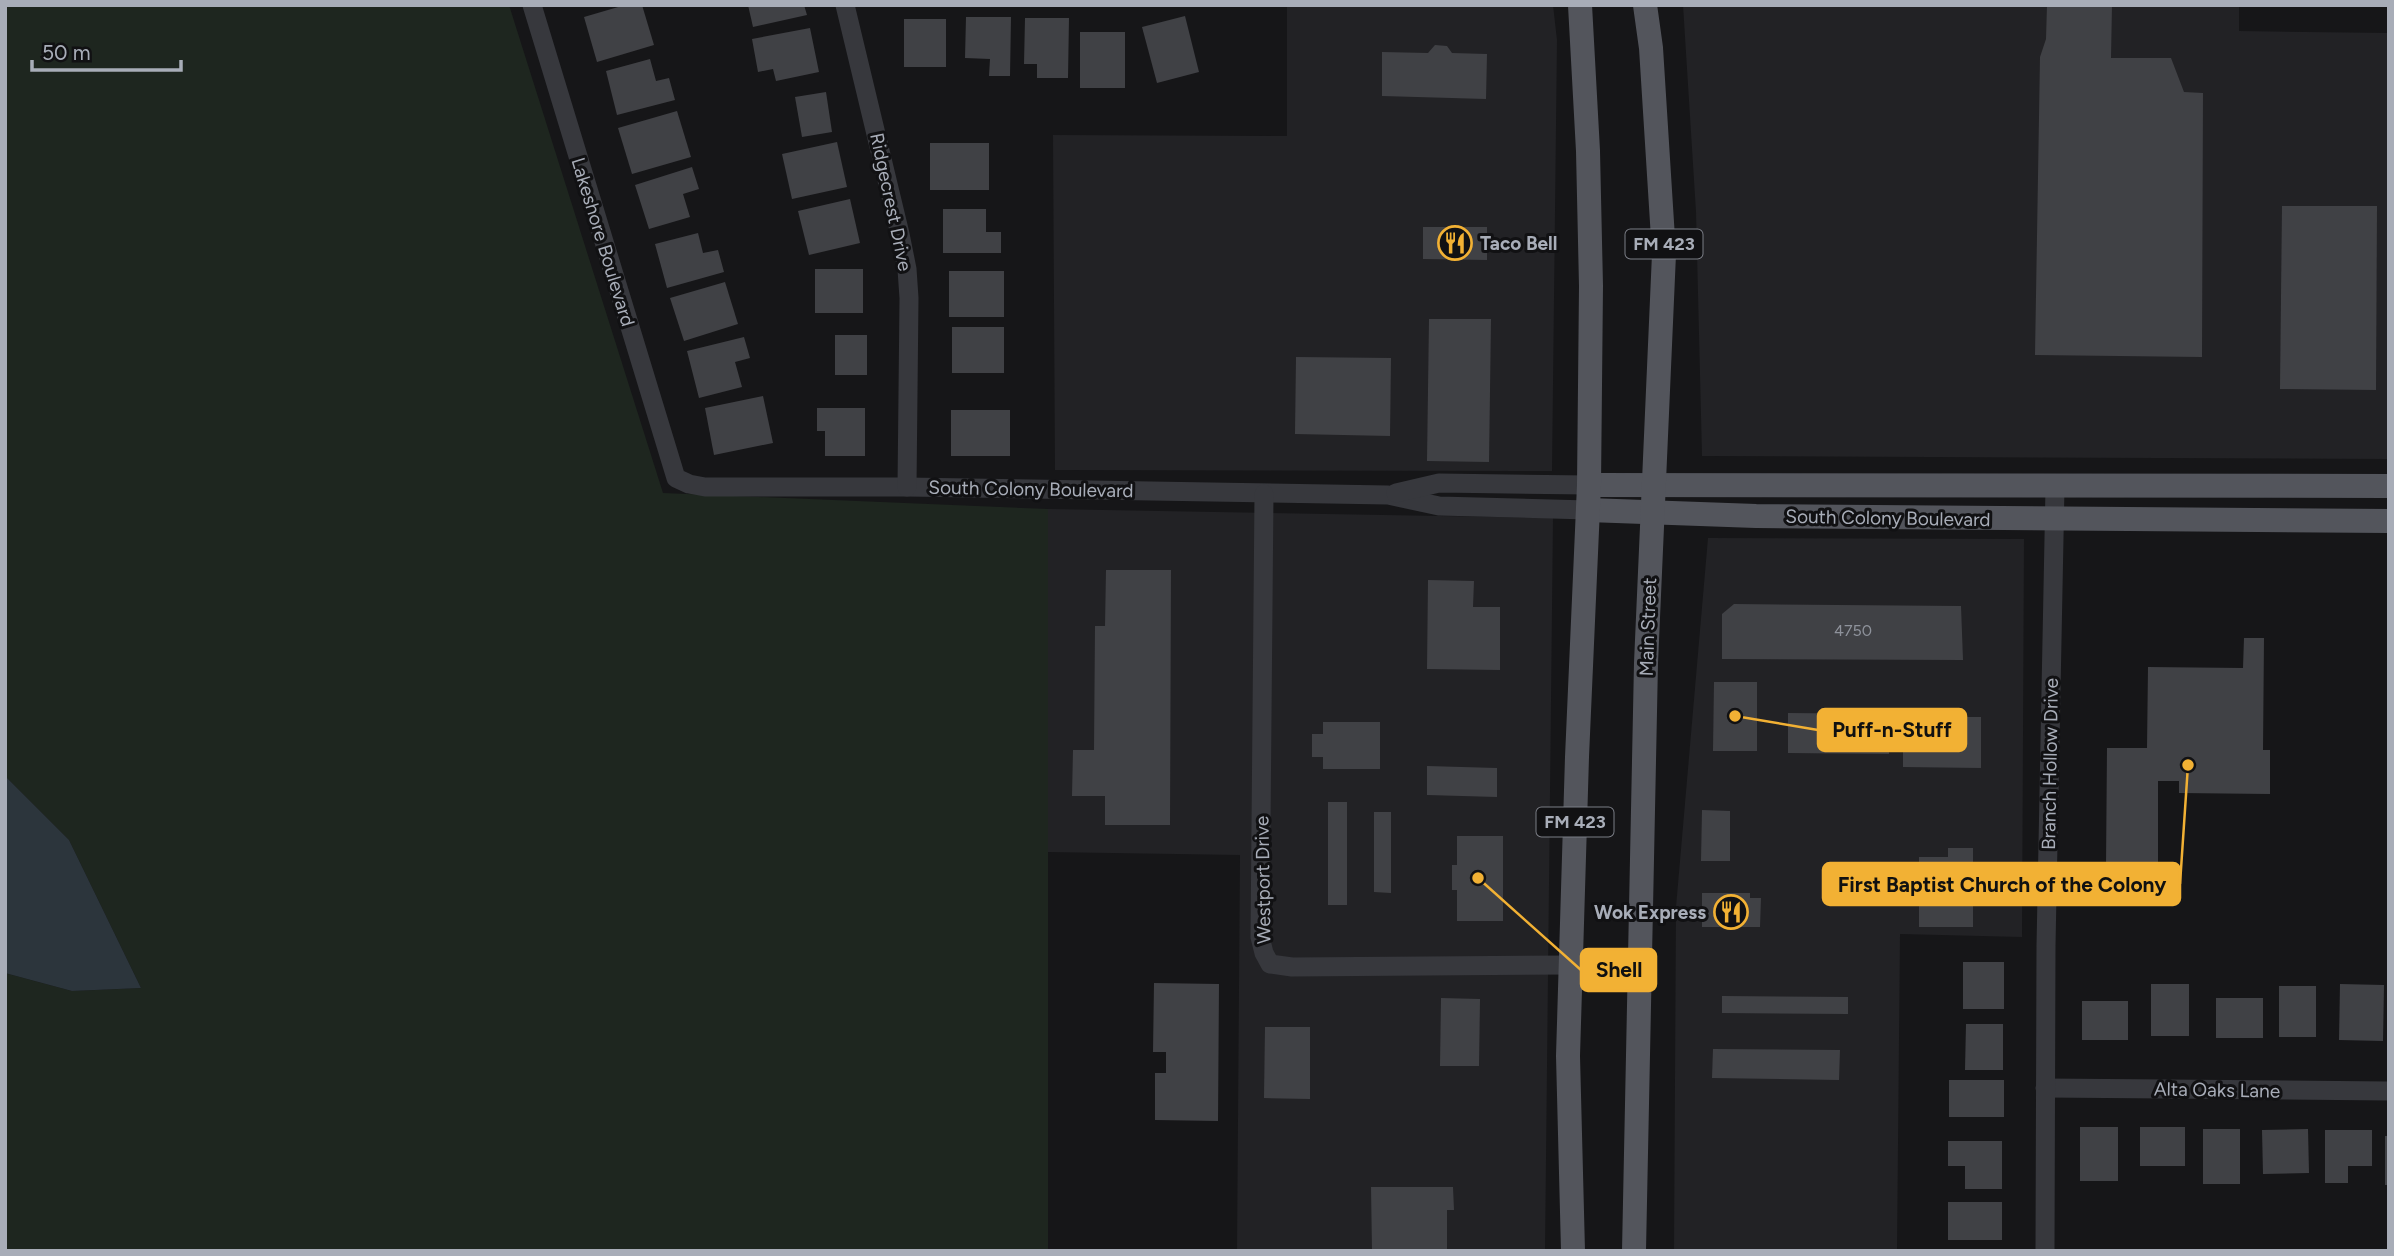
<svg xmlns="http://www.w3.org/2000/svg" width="2394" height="1256" font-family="Figtree,sans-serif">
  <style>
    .built { fill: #222225 }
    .green { fill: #1e261f }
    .water { fill: #2c353c }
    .building { fill: #404145 }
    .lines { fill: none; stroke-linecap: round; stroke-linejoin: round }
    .minor { stroke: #37383d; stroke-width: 19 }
    .major { stroke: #53555c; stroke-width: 24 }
    .labels { text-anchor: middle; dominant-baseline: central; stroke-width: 6; stroke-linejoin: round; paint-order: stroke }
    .number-label { font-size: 16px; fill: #8e929b }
    .shield { fill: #111113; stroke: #7b7e86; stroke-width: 2 }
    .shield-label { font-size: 18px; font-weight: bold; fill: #a8adb8 }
    .street-label { font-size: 19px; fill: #a8adb8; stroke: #111113 }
    .poi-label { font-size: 19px; font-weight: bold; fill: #a8adb8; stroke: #111113; text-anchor: start }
    .leader { fill: none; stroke: #f2b134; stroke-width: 2.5 }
    .callout-dot { fill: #f2b134; stroke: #111113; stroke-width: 2.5 }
    .callout { fill: #f2b134; stroke: #f2b134; stroke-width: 2.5 }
    .callout-label { font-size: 21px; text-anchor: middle; font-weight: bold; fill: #111 }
  </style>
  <rect width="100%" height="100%" fill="#161618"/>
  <g class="built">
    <path d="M 1287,5 L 1553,5 L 1557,40 L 1552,471 L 1055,470 L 1053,135 L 1287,136 Z"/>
    <path d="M 1683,5 L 2239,5 L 2239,31 L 2389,33 L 2389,459 L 1702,456 L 1696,212 Z"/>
    <path d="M 1048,509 L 1553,518 L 1545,1251 L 1237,1251 L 1240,855 L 1047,852 Z"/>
    <path d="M 1708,538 L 2024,539 L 2022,937 L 1900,934 L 1897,1251 L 1674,1251 L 1676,907 Z"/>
  </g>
  <path class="green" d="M 5,5 L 509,5 L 663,493 L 1048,509 L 1048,1251 L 5,1251 L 5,973 L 72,991 L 141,988 L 69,840 L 5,776 Z"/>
  <path class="water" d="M 5,776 L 69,840 L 141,988 L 72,991 L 5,973 Z"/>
  <g class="building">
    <path d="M 625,5 L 642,5 L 654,45 L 597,62 L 584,17 Z"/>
    <path d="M 748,5 L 804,5 L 807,15 L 753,27 Z"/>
    <path d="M 2047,5 L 2112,5 L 2111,58 L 2171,58 L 2184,92 L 2203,93 L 2202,357 L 2035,355 L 2040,57 L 2046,39 Z"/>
    <path d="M 1185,16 L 1199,72 L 1157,83 L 1142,27 Z"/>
    <path d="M 966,17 L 1011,17 L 1010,76 L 989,76 L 990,59 L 965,58 Z"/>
    <path d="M 1025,18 L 1069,18 L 1068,78 L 1037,78 L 1037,64 L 1024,64 Z"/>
    <rect x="904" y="19" width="42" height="48"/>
    <path d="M 810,28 L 819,72 L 776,81 L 773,69 L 758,72 L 752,39 Z"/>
    <rect x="1080" y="32" width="45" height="56"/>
    <path d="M 1435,45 L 1447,46 L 1452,53 L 1487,54 L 1486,99 L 1382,96 L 1382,52 L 1428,53 Z"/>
    <path d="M 650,59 L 656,81 L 669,78 L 675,100 L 617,115 L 606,71 Z"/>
    <path d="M 826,92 L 832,132 L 802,137 L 795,97 Z"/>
    <path d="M 677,111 L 691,157 L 632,174 L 618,128 Z"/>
    <path d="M 837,142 L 847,187 L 792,199 L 782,154 Z"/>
    <rect x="930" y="143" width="59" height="47"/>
    <path d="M 692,167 L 699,189 L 683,194 L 690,217 L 649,229 L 635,185 Z"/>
    <path d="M 850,199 L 860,243 L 809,255 L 798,211 Z"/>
    <path d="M 2282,206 L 2377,206 L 2376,390 L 2280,389 Z"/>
    <path d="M 943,209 L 986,209 L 986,232 L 1001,232 L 1001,253 L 943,253 Z"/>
    <path d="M 1423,227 L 1487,227 L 1487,260 L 1423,259 Z"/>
    <path d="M 698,233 L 703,253 L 718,250 L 724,272 L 667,288 L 655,244 Z"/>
    <rect x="815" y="269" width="48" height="44"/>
    <rect x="949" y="271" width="55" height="46"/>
    <path d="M 725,282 L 738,324 L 684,341 L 670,298 Z"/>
    <path d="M 1429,319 L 1491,319 L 1489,462 L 1427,461 Z"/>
    <rect x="952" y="327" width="52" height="46"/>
    <rect x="835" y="335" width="32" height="40"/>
    <path d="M 744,337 L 750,358 L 735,362 L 742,387 L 699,398 L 687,351 Z"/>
    <path d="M 1296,357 L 1391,358 L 1390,436 L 1295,434 Z"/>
    <path d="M 763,396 L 773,443 L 714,455 L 705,408 Z"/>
    <path d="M 817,408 L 865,408 L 865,456 L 825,456 L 825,431 L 817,431 Z"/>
    <rect x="951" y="410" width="59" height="46"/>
    <path d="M 1106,570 L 1171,570 L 1170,825 L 1105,825 L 1105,796 L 1072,796 L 1073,750 L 1094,750 L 1095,626 L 1105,626 Z"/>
    <path d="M 1428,580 L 1474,581 L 1473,607 L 1500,607 L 1500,670 L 1427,669 Z"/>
    <path d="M 1734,604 L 1961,606 L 1963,660 L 1722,659 L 1722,614 Z"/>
    <path d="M 2244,638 L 2264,638 L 2263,750 L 2270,750 L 2270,794 L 2179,793 L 2179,781 L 2158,781 L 2158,867 L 2106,867 L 2107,748 L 2147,748 L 2148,667 L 2243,668 Z"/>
    <path d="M 1714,682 L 1757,682 L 1757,751 L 1713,751 Z"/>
    <path d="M 1788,713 L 1889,714 L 1889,754 L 1788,753 Z"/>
    <path d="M 1903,717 L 1981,717 L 1981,768 L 1903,767 Z"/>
    <path d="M 1323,722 L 1380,722 L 1380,769 L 1323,769 L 1323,757 L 1312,757 L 1312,734 L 1323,734 Z"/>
    <path d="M 1427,766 L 1497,768 L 1497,797 L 1427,795 Z"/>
    <rect x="1328" y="802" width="19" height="103"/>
    <path d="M 1702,810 L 1730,811 L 1730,861 L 1701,861 Z"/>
    <path d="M 1374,812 L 1391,812 L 1391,893 L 1374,892 Z"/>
    <path d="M 1457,836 L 1503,836 L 1503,921 L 1457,921 L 1457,890 L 1452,890 L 1452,865 L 1457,865 Z"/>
    <path d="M 1948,848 L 1973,848 L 1973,927 L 1919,927 L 1919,857 L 1948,857 Z"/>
    <path d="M 1702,893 L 1750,893 L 1750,898 L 1761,898 L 1760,927 L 1702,927 Z"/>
    <rect x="1963" y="962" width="41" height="47"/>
    <path d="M 1154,983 L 1219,984 L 1218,1121 L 1155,1120 L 1155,1073 L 1166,1073 L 1166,1052 L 1153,1052 Z"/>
    <rect x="2151" y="984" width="38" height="52"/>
    <path d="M 2340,984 L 2384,985 L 2383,1041 L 2339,1040 Z"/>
    <rect x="2279" y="986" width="37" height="51"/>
    <path d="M 1722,996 L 1848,997 L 1848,1014 L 1722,1013 Z"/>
    <path d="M 1441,998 L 1480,999 L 1479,1066 L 1440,1066 Z"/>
    <rect x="2216" y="998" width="47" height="40"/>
    <rect x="2082" y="1001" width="46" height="39"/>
    <path d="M 1966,1024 L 2003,1024 L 2003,1070 L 1965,1070 Z"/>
    <path d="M 1265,1027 L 1310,1027 L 1310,1099 L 1264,1098 Z"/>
    <path d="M 1713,1049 L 1840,1050 L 1839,1080 L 1712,1078 Z"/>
    <rect x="1949" y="1080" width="55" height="37"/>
    <rect x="2080" y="1127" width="38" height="54"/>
    <rect x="2140" y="1127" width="45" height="39"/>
    <rect x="2203" y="1129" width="37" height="55"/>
    <path d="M 2308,1129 L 2309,1173 L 2263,1174 L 2262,1130 Z"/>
    <path d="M 2325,1130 L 2372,1130 L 2372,1166 L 2348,1166 L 2348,1183 L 2325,1183 Z"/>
    <rect x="2385" y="1136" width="4" height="49"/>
    <path d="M 1948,1141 L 2002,1141 L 2002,1189 L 1965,1189 L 1965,1166 L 1948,1166 Z"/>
    <path d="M 1371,1187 L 1453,1187 L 1454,1210 L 1447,1210 L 1447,1251 L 1372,1251 Z"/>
    <rect x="1948" y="1202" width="54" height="38"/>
  </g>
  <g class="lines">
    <g class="minor">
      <path d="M 532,5 L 676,478 L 689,484 L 705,487 L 907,487 L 1388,495 L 1439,506 L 1588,510"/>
      <path d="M 845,5 L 900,234 L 907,269 L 909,298 L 907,487"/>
      <path d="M 1396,493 L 1439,483 L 1589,485"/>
      <path d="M 1264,494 L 1260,937 L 1264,953 L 1270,964 L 1292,967 L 1570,965"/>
      <path d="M 2045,1088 L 2389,1091"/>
      <path d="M 2045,1251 L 2046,946 L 2055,487"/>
    </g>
    <g class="major">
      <path d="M 1589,485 L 2389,486"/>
      <path d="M 1588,510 L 1756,516 L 2389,521"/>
      <path d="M 1573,1251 L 1568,1056 L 1577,757 L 1589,485 L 1591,286 L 1588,151 L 1580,5"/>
      <path d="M 1634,1251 L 1646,663 L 1664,254 L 1651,48 L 1645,5"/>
    </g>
  </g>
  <defs>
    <g id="restaurant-ring" transform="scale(1.75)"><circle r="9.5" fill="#111113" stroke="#f2b134" stroke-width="1.5"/><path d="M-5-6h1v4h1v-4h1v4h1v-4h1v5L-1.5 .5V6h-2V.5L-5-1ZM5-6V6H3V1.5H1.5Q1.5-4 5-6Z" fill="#f2b134"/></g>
  </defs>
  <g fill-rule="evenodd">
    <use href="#restaurant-ring" x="1455" y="243"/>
    <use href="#restaurant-ring" x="1731" y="912"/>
  </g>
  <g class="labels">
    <g class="number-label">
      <text x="1853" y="630">4750</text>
    </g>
    <g class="shield">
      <rect x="1625.5" y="229.5" width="77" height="29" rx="5"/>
      <rect x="1536.5" y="807.5" width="77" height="29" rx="5"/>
    </g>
    <g class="shield-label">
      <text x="1664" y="244">FM 423</text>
      <text x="1575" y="822">FM 423</text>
    </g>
    <g class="street-label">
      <text transform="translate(891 202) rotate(78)">Ridgecrest Drive</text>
      <text transform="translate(603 242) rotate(73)">Lakeshore Boulevard</text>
      <text transform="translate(1031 489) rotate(1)">South Colony Boulevard</text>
      <text transform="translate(1888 518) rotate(1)">South Colony Boulevard</text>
      <text transform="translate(1648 627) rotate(-88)">Main Street</text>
      <text transform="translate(2050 764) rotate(-89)">Branch Hollow Drive</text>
      <text transform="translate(1263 880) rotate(-91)">Westport Drive</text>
      <text transform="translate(2217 1090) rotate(1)">Alta Oaks Lane</text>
    </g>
    <g class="poi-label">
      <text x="1480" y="243">Taco Bell</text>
      <text x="1706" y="912" text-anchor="end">Wok Express</text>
    </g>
  </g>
  <path class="leader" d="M1735 716L1818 730M2188 765L2180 884M1478 878L1581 970"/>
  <g class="callout-dot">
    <circle cx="1735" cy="716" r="7"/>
    <circle cx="2188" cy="765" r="7"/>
    <circle cx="1478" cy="878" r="7"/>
  </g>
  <g class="callout">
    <rect x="1818" y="709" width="148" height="42" rx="7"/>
    <rect x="1823" y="863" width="357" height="42" rx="7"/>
    <rect x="1581" y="949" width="75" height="42" rx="7"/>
  </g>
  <g class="callout-label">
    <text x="1892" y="737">Puff-n-Stuff</text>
    <text x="2002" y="892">First Baptist Church of the Colony</text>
    <text x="1619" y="977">Shell</text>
  </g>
  <rect width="2394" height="1256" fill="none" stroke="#a8adb8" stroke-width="14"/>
  <path d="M32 60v10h149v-10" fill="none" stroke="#a8adb8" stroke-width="3.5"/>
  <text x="42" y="60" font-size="21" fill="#a8adb8" stroke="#111113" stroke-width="5" paint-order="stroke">50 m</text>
</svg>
